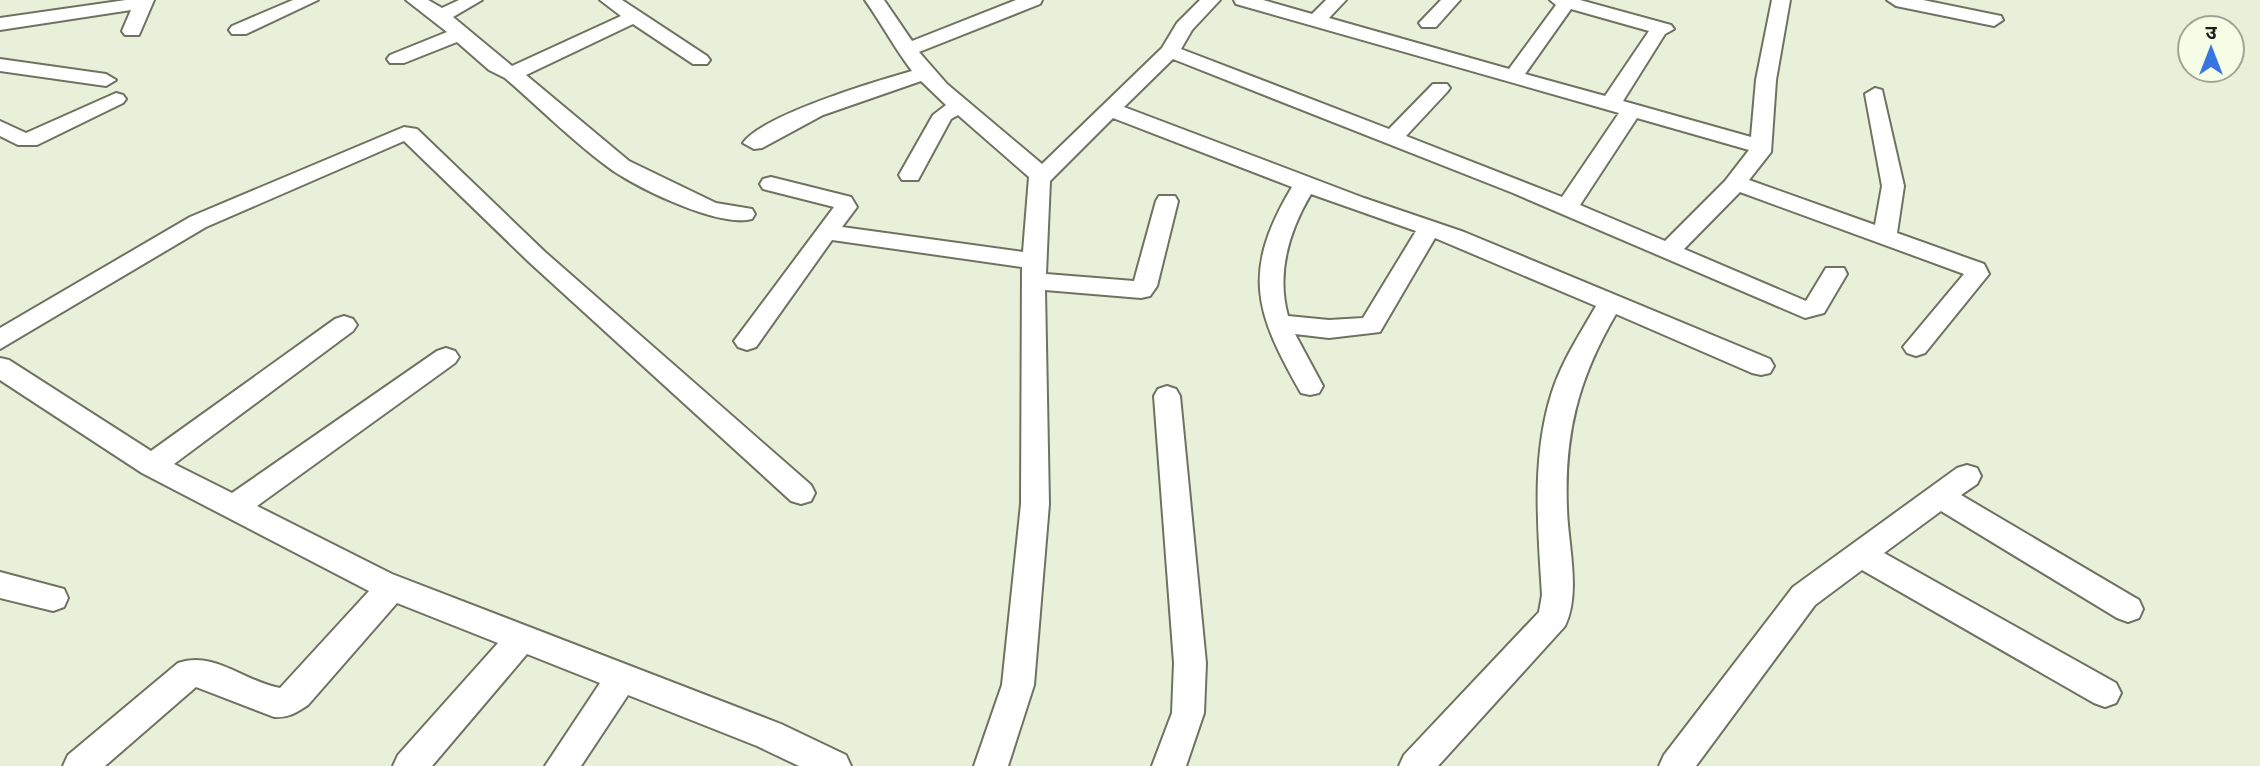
<svg xmlns="http://www.w3.org/2000/svg" width="2260" height="766" font-family="Rubik,'Noto Sans Devanagari',sans-serif">
  <style>
    .lines { fill: none; stroke-linecap: round; stroke-linejoin: round }
    .minor-casing { stroke: #6d7360; stroke-width: 4 }
    .minor { fill: #fff; fill-rule: evenodd }
  </style>
  <rect width="100%" height="100%" fill="#e9f0da"/>
  <g class="lines">
    <g class="minor-casing">
      <g id="minor">
        <path d="M 126,0 L 154,0 L 139,35 L 125,35 L 122,31 L 131,10 L 0,30 L 0,18 Z"/>
        <path d="M 293,0 L 318,0 L 246,34 L 232,34 L 229,30 L 232,26 Z"/>
        <path d="M 406,0 L 428,0 L 442,8 L 459,0 L 482,0 L 453,17 L 512,66 L 621,16 L 600,0 L 622,0 L 707,56 L 710,60 L 707,64 L 693,64 L 633,24 L 526,75 L 629,161 L 716,203 L 752,209 L 755,214 L 752,219 C 719,228 640,189 612,170 C 574,143 540,108 505,78 L 489,70 L 457,42 L 404,63 L 390,63 L 387,59 L 390,55 L 447,32 Z"/>
        <path d="M 865,0 L 884,0 L 912,41 L 1016,0 L 1042,0 L 1040,4 L 919,52 L 947,84 L 1042,164 L 1162,48 L 1177,23 L 1200,0 L 1220,0 L 1192,30 L 1181,49 L 1389,129 L 1433,84 L 1447,84 L 1450,88 L 1447,92 L 1406,136 L 1562,197 L 1619,113 L 1236,4 L 1234,0 L 1263,0 L 1312,14 L 1326,0 L 1346,0 L 1329,18 L 1509,69 L 1556,5 L 1550,0 L 1580,0 L 1671,25 L 1674,29 L 1665,34 L 1623,101 L 1751,137 L 1756,80 L 1772,0 L 1790,0 L 1776,80 L 1771,152 L 1749,180 L 1875,225 L 1882,186 L 1865,94 L 1875,88 L 1882,90 L 1904,186 L 1897,233 L 1984,264 L 1989,274 L 1925,353 L 1916,356 L 1907,353 L 1903,347 L 1964,274 L 1740,192 L 1684,249 L 1806,301 L 1826,268 L 1844,268 L 1847,274 L 1824,313 L 1805,318 L 1513,193 L 1173,59 L 1124,107 L 1364,198 L 1464,232 L 1770,359 L 1774,366 L 1770,373 L 1761,375 L 1752,373 L 1616,314 C 1578,379 1564,434 1567,509 C 1568,545 1581,593 1565,626 L 1438,766 L 1399,766 L 1404,755 L 1539,612 L 1542,595 C 1538,528 1531,457 1552,392 C 1562,361 1580,334 1596,306 L 1435,238 L 1380,332 L 1329,338 L 1295,334 L 1323,386 L 1319,393 L 1310,395 L 1301,393 C 1254,311 1242,271 1292,187 L 1113,118 L 1050,181 L 1046,274 L 1134,281 L 1156,201 L 1159,196 L 1175,196 L 1178,201 L 1157,286 L 1150,296 L 1141,298 L 1045,290 L 1049,504 L 1034,685 L 1008,766 L 974,766 L 1002,685 L 1021,504 L 1022,267 L 832,240 L 756,347 L 747,350 L 738,347 L 734,341 L 834,207 L 763,189 L 760,184 L 763,179 L 771,177 L 851,197 L 857,207 L 842,227 L 1023,252 L 1029,177 L 958,115 L 951,119 L 918,180 L 902,180 L 899,175 L 933,115 L 946,105 L 921,81 L 823,115 L 762,148 L 754,149 L 743,143 C 762,115 877,81 912,71 C 895,49 882,24 865,0 ZM 1571,9 L 1649,31 L 1605,96 L 1525,74 ZM 1637,118 L 1749,150 L 1725,181 L 1665,241 L 1580,205 ZM 1311,194 L 1416,231 L 1363,318 L 1329,320 L 1288,316 C 1276,273 1289,231 1311,194 Z"/>
        <path d="M 1441,0 L 1460,0 L 1436,27 L 1422,27 L 1419,23 Z"/>
        <path d="M 1887,0 L 1923,0 L 2001,16 L 2003,20 L 1994,26 L 1896,6 Z"/>
        <path d="M 0,59 L 106,74 L 116,80 L 106,86 L 0,71 Z"/>
        <path d="M 116,93 L 123,95 L 126,99 L 123,103 L 37,145 L 18,145 L 0,136 L 0,121 L 26,133 Z"/>
        <path d="M 404,127 L 417,129 L 545,252 L 811,485 L 815,493 L 811,501 L 801,504 L 791,501 L 529,262 L 404,141 L 206,227 L 0,349 L 0,328 L 190,217 Z"/>
        <path d="M 344,316 L 353,319 L 357,325 L 353,331 L 174,464 L 232,493 L 437,351 L 446,348 L 455,351 L 459,357 L 455,363 L 257,506 L 392,574 L 781,724 L 846,755 L 851,766 L 799,766 L 757,746 L 628,695 L 581,766 L 545,766 L 600,683 L 527,654 L 432,766 L 393,766 L 398,755 L 498,643 L 397,603 L 308,705 C 296,713 288,718 274,717 L 196,687 L 105,766 L 63,766 L 68,755 L 178,663 C 214,650 245,682 280,688 L 369,591 L 142,473 L 0,380 L 0,358 L 9,360 L 151,451 L 335,319 Z"/>
        <path d="M 1167,386 L 1176,389 L 1180,396 L 1206,663 L 1204,713 L 1186,766 L 1152,766 L 1172,713 L 1174,663 L 1154,396 L 1158,389 Z"/>
        <path d="M 1967,465 L 1977,468 L 1981,476 L 1977,484 L 1961,495 L 2139,600 L 2143,609 L 2139,618 L 2128,622 L 2117,618 L 1941,511 L 1884,553 L 2116,683 L 2121,693 L 2116,703 L 2105,707 L 2094,703 L 1862,570 L 1815,605 L 1696,766 L 1659,766 L 1664,755 L 1793,587 L 1957,468 Z"/>
        <path d="M 0,572 L 64,589 L 68,598 L 64,607 L 53,611 L 0,598 Z"/>
      </g>
    </g>
    <use href="#minor" class="minor"/>
  </g>
  <g transform="translate(2211 49)"><circle r="33" fill="#f6fde7" stroke="#9fa494" stroke-width="2"/>
  <path d="M0-5L12 26L0 18L-12 26Z" fill="#3875e3"/>
  <text y="-10" font-size="19" font-weight="bold" text-anchor="middle" fill="#1c1f17">उ</text>
  </g>
</svg>
